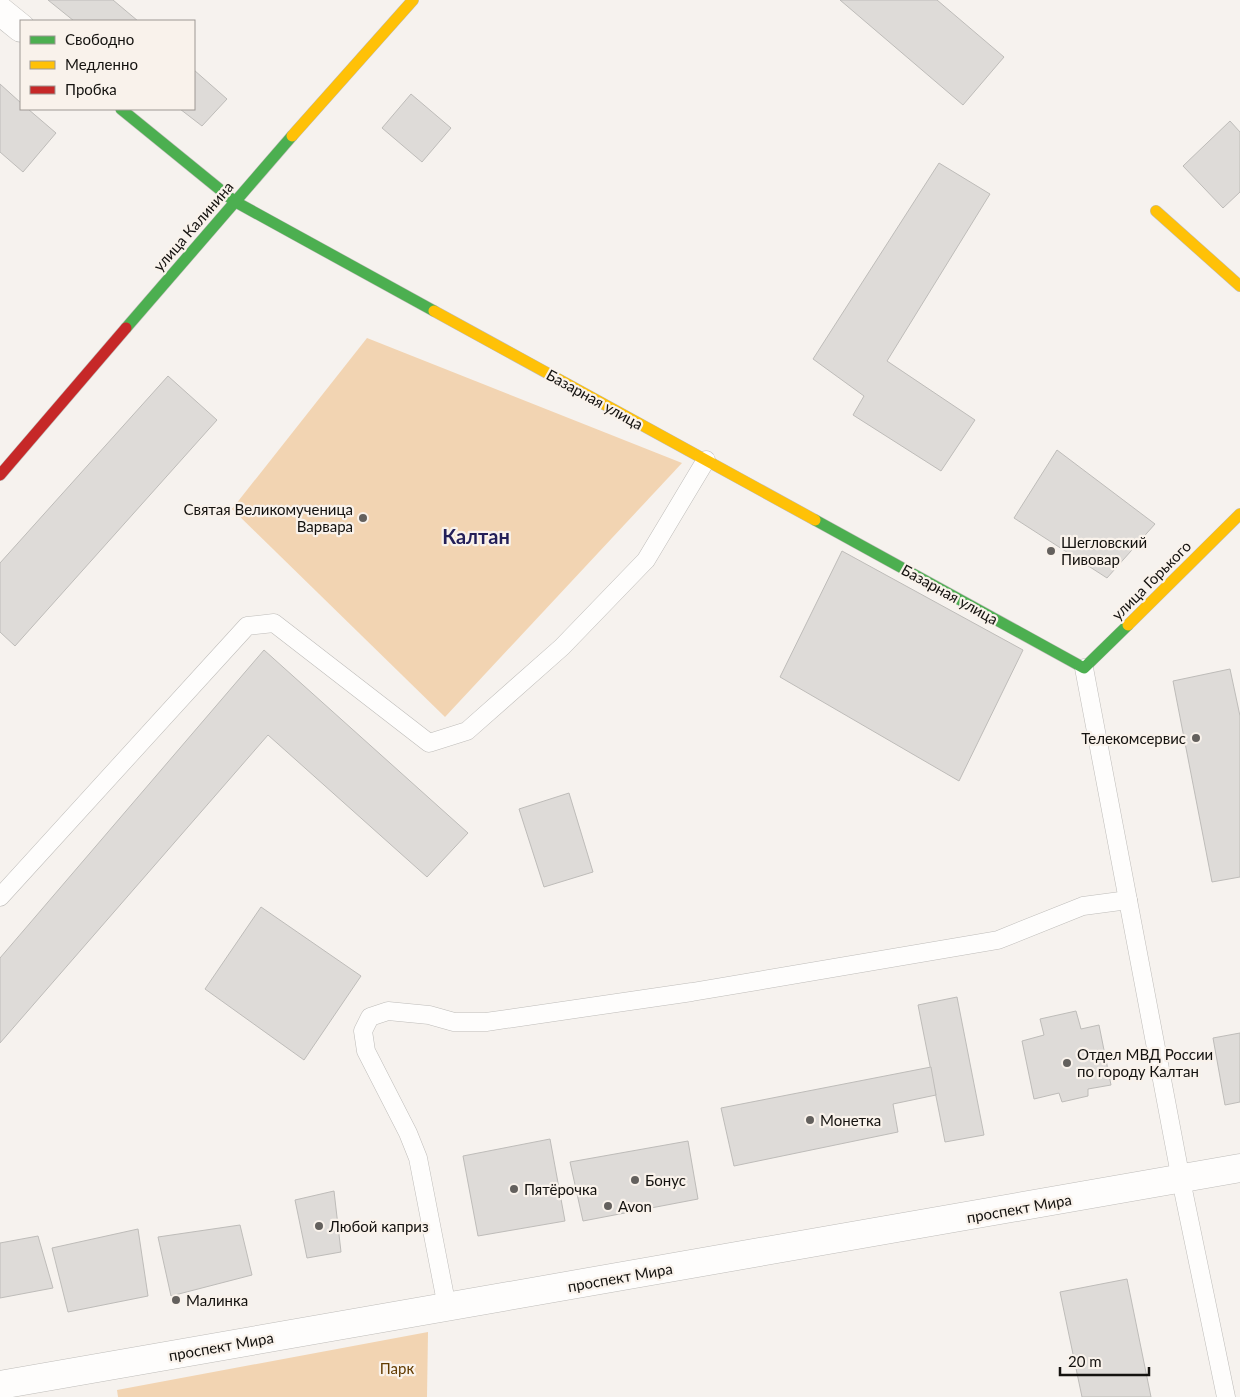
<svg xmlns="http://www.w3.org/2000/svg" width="1240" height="1397" font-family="Lato,sans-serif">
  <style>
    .park { fill: #f2d4b2 }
    .building { fill: #dedbd8; stroke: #bebcb9 }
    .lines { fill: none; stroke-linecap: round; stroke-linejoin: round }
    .lane-casing { stroke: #bebcb9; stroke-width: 19 }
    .street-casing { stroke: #bebcb9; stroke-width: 29 }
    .fast-casing { stroke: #bebcb9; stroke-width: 12 }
    .slow-casing { stroke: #bebcb9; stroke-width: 12 }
    .jam-casing { stroke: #bebcb9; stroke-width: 12 }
    .lane { stroke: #fefdfc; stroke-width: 18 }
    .street { stroke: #fefdfc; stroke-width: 28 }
    .fast { stroke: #4caf50; stroke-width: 11 }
    .slow { stroke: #ffc107; stroke-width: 11 }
    .jam { stroke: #c62828; stroke-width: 11 }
    .poi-dot { fill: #63605d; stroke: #f9f2eb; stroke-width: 2 }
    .labels { text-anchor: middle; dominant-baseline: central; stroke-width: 4.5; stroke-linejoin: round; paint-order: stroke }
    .street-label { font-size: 15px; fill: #14120f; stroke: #f9f2eb }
    .poi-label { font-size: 15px; fill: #14120f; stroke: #f9f2eb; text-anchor: start }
    .park-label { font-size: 15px; fill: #623b00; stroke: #f9f2eb }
    .district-label { font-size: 20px; font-weight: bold; fill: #231f58; stroke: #f9f2eb }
  </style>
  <rect width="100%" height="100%" fill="#f6f2ee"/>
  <g class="park">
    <path d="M 367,338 L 682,463 L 445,717 L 232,509 Z"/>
    <path d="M 428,1332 L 427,1397 L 118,1397 L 117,1390 Z"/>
  </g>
  <g class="building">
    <path d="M 48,0 L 113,0 L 138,21 L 74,21 Z"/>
    <path d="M 840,0 L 937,0 L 1004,57 L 963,105 Z"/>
    <path d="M 194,70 L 227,99 L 202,126 L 180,109 L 194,109 Z"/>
    <path d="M 0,84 L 21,103 L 21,109 L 28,109 L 56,133 L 23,172 L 0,152 Z"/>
    <path d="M 411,94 L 451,128 L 422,162 L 382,128 Z"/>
    <path d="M 1230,121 L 1240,132 L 1240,192 L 1223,208 L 1183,166 Z"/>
    <path d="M 939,163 L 990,194 L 887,361 L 975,420 L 941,471 L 853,415 L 864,396 L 813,359 Z"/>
    <path d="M 168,376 L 217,420 L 15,646 L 0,632 L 0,563 Z"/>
    <path d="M 1057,450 L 1155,524 L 1107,578 L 1014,518 Z"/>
    <path d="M 842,551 L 1023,650 L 959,781 L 780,677 Z"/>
    <path d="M 264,650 L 468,833 L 427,877 L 268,735 L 0,1043 L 0,958 Z"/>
    <path d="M 1230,669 L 1240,716 L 1240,877 L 1212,882 L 1173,681 Z"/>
    <path d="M 569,793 L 593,872 L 544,887 L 519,809 Z"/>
    <path d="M 261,907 L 361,976 L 304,1060 L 205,989 Z"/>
    <path d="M 957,997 L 984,1135 L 945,1142 L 918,1005 Z"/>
    <path d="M 1076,1011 L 1081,1029 L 1099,1025 L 1111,1085 L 1088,1089 L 1088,1096 L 1062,1102 L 1059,1093 L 1034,1099 L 1022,1041 L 1044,1035 L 1040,1019 Z"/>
    <path d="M 1240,1033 L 1240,1102 L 1225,1105 L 1213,1038 Z"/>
    <path d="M 931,1067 L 936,1095 L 893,1104 L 898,1132 L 734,1166 L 721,1108 Z"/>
    <path d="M 550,1139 L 565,1221 L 478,1236 L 463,1156 Z"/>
    <path d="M 688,1141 L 698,1199 L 583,1221 L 570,1162 Z"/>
    <path d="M 334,1191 L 341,1252 L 307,1258 L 295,1200 Z"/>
    <path d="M 240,1225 L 252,1275 L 171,1296 L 158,1237 Z"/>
    <path d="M 138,1229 L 148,1296 L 68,1312 L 52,1248 Z"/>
    <path d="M 38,1236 L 53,1288 L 0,1298 L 0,1243 Z"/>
    <path d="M 1127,1279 L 1151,1397 L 1082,1397 L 1060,1292 Z"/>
  </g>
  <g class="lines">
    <g class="lane-casing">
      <g id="lane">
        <path d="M 1084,668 L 1181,1180 L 1226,1397"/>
        <path d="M 0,897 L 247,626 L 274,623 L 429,743 L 467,731 L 562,647 L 646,560 L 706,460"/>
        <path d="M 447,1307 L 418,1158 L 408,1133 L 366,1051 L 363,1031 L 370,1017 L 388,1011 L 429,1015 L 454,1022 L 486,1022 L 692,992 L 998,940 L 1083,906 L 1128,900"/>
      </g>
    </g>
    <g class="street-casing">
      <g id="street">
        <path d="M 0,11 L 21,28"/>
        <path d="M 0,1385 L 1240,1168"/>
      </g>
    </g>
    <g class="fast-casing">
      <g id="fast">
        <path d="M 121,109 L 234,201 L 434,311"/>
        <path d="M 126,328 L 292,136"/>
        <path d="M 815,520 L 1084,668 L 1128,625"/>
      </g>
    </g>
    <g class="slow-casing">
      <g id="slow">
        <path d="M 292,136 L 413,0"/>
        <path d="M 1156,211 L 1240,286"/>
        <path d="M 434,311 L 815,520"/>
        <path d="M 1128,625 L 1240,514"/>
      </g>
    </g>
    <g class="jam-casing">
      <path id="jam" d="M 0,475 L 126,328"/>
    </g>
    <use href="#lane" class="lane"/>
    <use href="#street" class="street"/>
    <use href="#fast" class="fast"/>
    <use href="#slow" class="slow"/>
    <use href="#jam" class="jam"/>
  </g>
  <g class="poi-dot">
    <circle cx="363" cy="518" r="5"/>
    <circle cx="1051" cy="551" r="5"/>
    <circle cx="1196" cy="738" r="5"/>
    <circle cx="1067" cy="1063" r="5"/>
    <circle cx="810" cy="1120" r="5"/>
    <circle cx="635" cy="1180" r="5"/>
    <circle cx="514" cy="1189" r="5"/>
    <circle cx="608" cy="1206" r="5"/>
    <circle cx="319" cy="1226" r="5"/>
    <circle cx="176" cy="1300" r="5"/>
  </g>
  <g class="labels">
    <g class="street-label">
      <text transform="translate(193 226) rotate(-49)">улица Калинина</text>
      <text transform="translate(595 399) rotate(29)">Базарная улица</text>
      <text transform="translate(1151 580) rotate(-45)">улица Горького</text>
      <text transform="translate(950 594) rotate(29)">Базарная улица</text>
      <text transform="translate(1019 1208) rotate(-10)">проспект Мира</text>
      <text transform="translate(620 1277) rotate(-10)">проспект Мира</text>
      <text transform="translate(221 1346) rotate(-10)">проспект Мира</text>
    </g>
    <g class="poi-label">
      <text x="353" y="509" text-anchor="end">Святая Великомученица<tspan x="353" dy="17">Варвара</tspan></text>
      <text x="1061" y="542">Шегловский<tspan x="1061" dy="17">Пивовар</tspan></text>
      <text x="1186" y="738" text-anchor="end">Телекомсервис</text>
      <text x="1077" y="1054">Отдел МВД России<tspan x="1077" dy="17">по городу Калтан</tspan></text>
      <text x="820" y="1120">Монетка</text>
      <text x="645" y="1180">Бонус</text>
      <text x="524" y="1189">Пятёрочка</text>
      <text x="618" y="1206">Avon</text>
      <text x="329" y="1226">Любой каприз</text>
      <text x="186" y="1300">Малинка</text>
    </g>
    <g class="park-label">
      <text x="397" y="1368">Парк</text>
    </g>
    <g class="district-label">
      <text x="476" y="536">Калтан</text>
    </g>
  </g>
  <rect x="20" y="20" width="175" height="90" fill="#f9f2eb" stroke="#9d9893"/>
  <rect x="30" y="36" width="25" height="8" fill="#4caf50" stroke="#9d9893"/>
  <text x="65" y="45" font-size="15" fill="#14120f">Свободно</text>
  <rect x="30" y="61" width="25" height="8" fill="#ffc107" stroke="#9d9893"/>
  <text x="65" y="70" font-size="15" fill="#14120f">Медленно</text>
  <rect x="30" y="86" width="25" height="8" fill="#c62828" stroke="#9d9893"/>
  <text x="65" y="95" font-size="15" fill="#14120f">Пробка</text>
  <path d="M1060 1367v8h89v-8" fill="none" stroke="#14120f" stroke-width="2.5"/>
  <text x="1068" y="1367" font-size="15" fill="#14120f" stroke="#f9f2eb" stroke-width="4" paint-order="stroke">20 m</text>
</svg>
